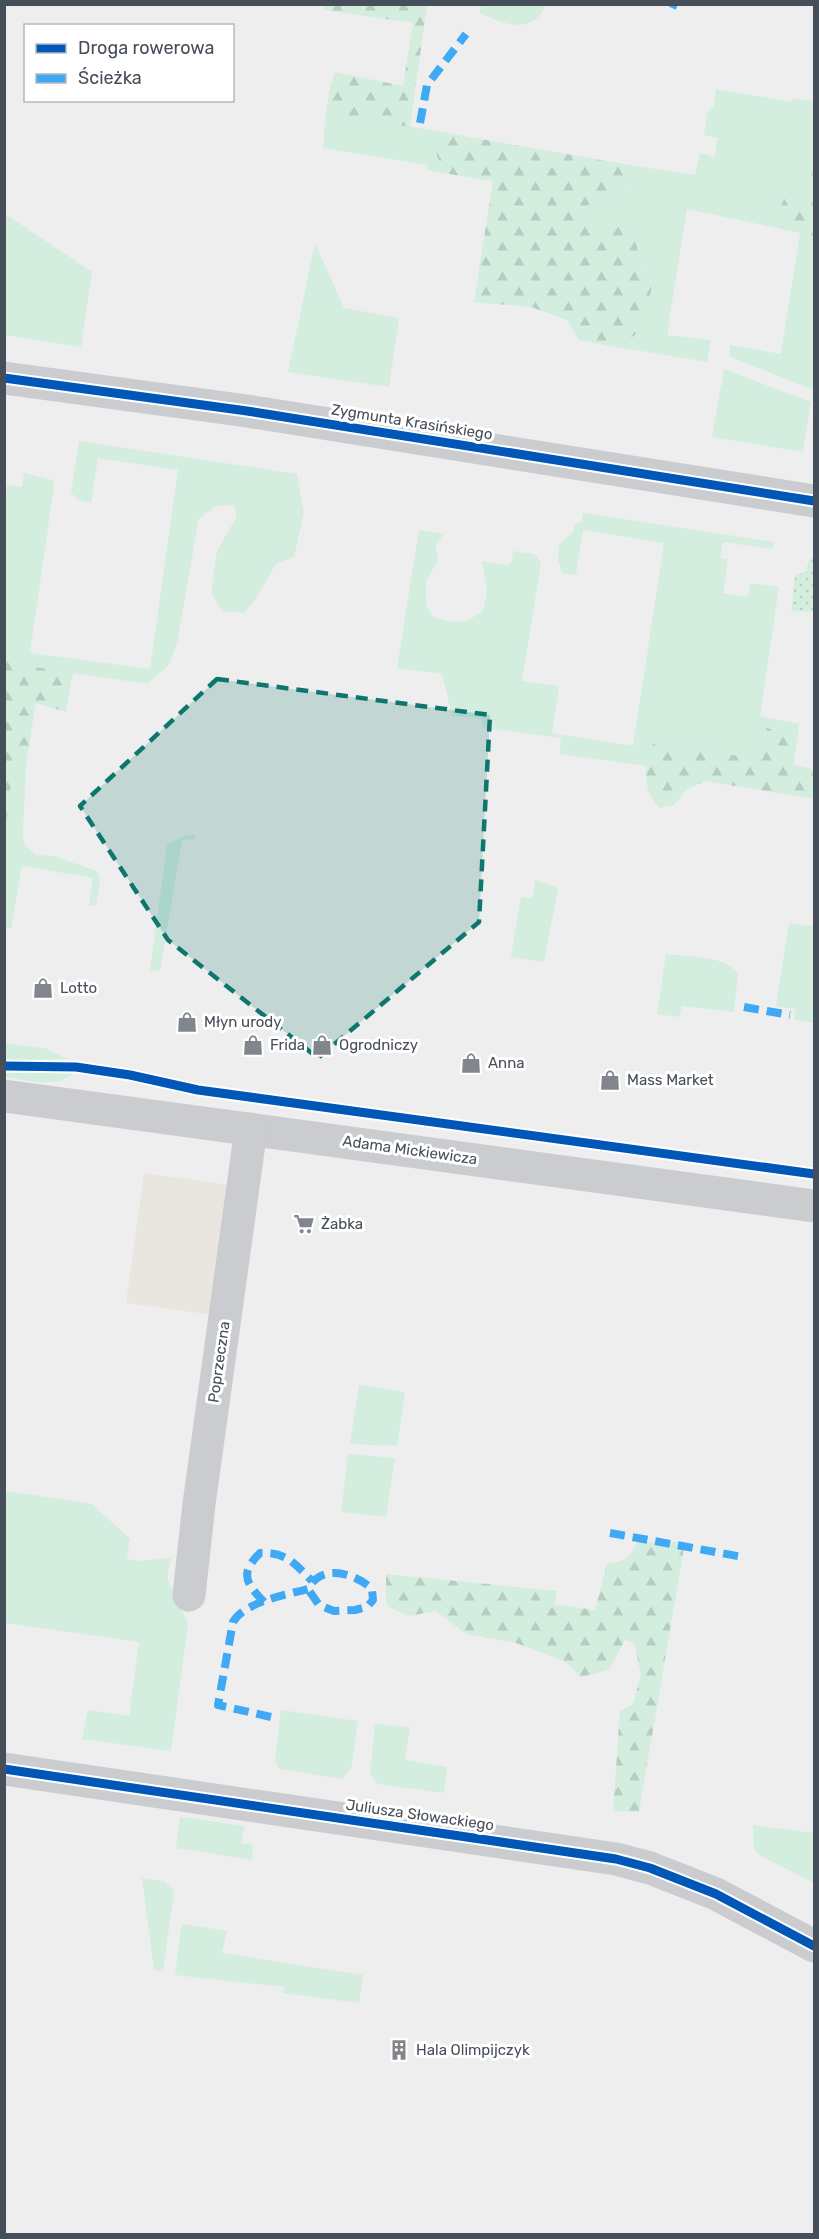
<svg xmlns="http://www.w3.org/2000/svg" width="819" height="2239" font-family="Rubik,sans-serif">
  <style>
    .commercial { fill: #e8e6de }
    .green { fill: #d3eddf }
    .forest { fill: url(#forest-firs) }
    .garden { fill: url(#garden-dots) }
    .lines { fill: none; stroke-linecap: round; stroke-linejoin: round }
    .minor { stroke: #cacccf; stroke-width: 33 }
    .quiet { stroke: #3fa9f5; stroke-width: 8; stroke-dasharray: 15 8; stroke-linecap: butt }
    .cycleway-casing { stroke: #fff; stroke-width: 13 }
    .cycleway { stroke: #0057b8; stroke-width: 9 }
    .marked { fill: #0f766e; fill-opacity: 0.2; stroke: #0f766e; stroke-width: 4.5; stroke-dasharray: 12 8; stroke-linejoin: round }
    .labels { text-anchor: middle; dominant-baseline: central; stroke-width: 6; stroke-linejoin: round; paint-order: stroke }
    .street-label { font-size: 15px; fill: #464e59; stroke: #fff }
    .poi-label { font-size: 15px; fill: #464e59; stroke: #fff; text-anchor: start }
  </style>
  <defs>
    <pattern id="forest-firs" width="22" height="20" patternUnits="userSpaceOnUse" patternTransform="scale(1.5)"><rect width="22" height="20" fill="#d3eddf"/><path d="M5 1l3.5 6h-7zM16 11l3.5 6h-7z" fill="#b6cdc2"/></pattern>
    <pattern id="garden-dots" width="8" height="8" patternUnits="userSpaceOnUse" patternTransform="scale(1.5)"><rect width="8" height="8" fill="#d3eddf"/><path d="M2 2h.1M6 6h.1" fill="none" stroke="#b6cdc2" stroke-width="1.8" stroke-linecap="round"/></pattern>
  </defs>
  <rect width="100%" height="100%" fill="#efeeee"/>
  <path class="commercial" d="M 144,1173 L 252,1188 L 228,1317 L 126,1303 Z"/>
  <g class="green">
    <path d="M 481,5 L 481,4 L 546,5 C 532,36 503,24 480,13 Z"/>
    <path d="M 716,89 L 792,102 L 793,98 L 814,101 L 814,156 L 809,195 L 782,227 C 796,228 808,232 814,246 L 814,390 L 729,356 L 730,345 L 781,354 L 800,233 L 687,209 L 667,335 L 711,340 L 707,362 L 617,347 L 635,334 L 652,284 L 638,255 L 634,225 L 598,232 L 585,220 L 588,205 L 600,197 L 620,194 L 629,185 L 630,165 L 695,175 L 700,153 L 715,157 L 717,138 L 704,135 L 708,111 L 714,106 Z"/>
    <path d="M 326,112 L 447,133 C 431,153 435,155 449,174 L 427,170 L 428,165 L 323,148 Z"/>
    <path d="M 5,214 L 92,272 L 81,347 L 5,335 Z"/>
    <path d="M 315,243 L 344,308 L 399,318 L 389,387 L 288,372 Z"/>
    <path d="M 724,369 L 811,402 L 803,452 L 712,437 Z"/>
    <path d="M 79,441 L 297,474 L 304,512 L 294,557 L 276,564 L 257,597 L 244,613 L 222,611 L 211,593 L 217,551 L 237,516 L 234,505 L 217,506 L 199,518 L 177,643 L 169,665 L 147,684 L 22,665 L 15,649 L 5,645 L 5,502 L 7,485 L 22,487 L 24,473 L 53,480 L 54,486 L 30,653 L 150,669 L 178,470 L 98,458 L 91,503 L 79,500 L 71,493 Z"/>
    <path d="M 583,513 L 774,542 L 773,549 L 723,542 L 720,558 L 728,559 L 723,593 L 748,597 L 750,583 L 779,587 L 760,716 L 799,724 L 798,734 L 766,728 L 763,759 L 652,744 L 647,766 L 560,754 L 561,738 L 484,728 L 481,718 L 452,716 L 442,674 L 397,668 L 419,530 L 444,534 L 435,545 L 438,560 L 426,582 L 426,605 L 433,617 C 456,624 463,625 483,611 L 487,592 L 482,561 L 508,565 L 512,561 L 513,551 L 534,554 L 541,562 L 522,681 L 559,686 L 552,733 L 633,746 L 664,543 L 583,530 L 576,575 L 562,573 L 558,560 L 559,545 L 574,531 L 574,525 L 582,522 Z"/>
    <path d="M 21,760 L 26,764 L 23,833 L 24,844 L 36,855 L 53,856 L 97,871 L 100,880 L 96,906 L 89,906 L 93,878 L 22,866 L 11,928 L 5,929 L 5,831 L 14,762 Z"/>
    <path d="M 195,835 L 195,839 L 182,840 L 160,972 L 150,970 L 167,845 L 184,836 Z"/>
    <path d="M 535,880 L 558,888 L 544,962 L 511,957 L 521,897 L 533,898 Z"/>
    <path d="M 789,923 L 814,926 L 814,1023 L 794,1020 L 796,1009 L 776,1006 Z"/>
    <path d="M 666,954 C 688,957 724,955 738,973 L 734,1012 L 682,1006 L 679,1017 L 657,1014 Z"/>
    <path d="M 5,1043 L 45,1048 L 67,1059 L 5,1061 Z"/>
    <path d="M 63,1072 L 73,1074 C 54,1089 27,1080 5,1077 L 5,1073 Z"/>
    <path d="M 359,1385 L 405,1392 L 397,1446 L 350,1444 Z"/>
    <path d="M 348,1454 L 395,1458 L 386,1517 L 341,1512 Z"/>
    <path d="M 7,1491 L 92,1504 L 130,1539 L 127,1559 L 139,1561 L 171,1558 L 167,1577 L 188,1624 L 171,1751 L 82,1739 L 88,1710 L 129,1716 L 139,1642 L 5,1623 L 4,1507 Z"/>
    <path d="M 281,1710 L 358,1721 L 351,1769 L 342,1779 L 279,1769 L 275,1760 Z"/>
    <path d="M 375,1724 L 410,1727 L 405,1760 L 447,1767 L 444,1793 L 378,1784 L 370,1774 Z"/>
    <path d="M 180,1817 L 245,1826 L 241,1843 L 253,1845 L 252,1860 L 176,1848 Z"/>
    <path d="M 753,1825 L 814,1833 L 814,1883 L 759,1855 L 754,1848 Z"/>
    <path d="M 142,1878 L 164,1881 L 174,1891 L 163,1971 L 154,1970 Z"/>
    <path d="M 184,1924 L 227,1931 L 222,1953 L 363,1975 L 359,2003 L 283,1993 L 284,1987 L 175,1975 L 181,1929 Z"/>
  </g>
  <g class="forest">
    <path d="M 325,4 L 427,5 L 410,127 L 326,112 L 330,88 L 335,72 L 403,86 L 413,23 L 324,10 Z"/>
    <path d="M 447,133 L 630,165 L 629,184 L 621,194 L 600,197 L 588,205 L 585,220 L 598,231 L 611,222 L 634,225 L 638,255 L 652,285 L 647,312 L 635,335 L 617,347 L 579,340 L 567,320 L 531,307 L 474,302 L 493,181 L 449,174 C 435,155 431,153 447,133 Z"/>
    <path d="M 814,156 L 814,246 C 808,232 796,228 782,227 C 775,214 782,203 788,192 L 809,195 Z"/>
    <path d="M 5,645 L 15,649 L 22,665 L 75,673 L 72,676 L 66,712 L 36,703 L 26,764 L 21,760 L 14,762 L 5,831 Z"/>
    <path d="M 766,728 L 798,734 L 793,765 L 814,769 L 814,799 L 705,781 L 686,790 L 674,805 L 659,808 C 641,786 645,771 652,744 L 763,759 Z"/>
    <path d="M 637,1542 L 685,1542 L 639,1812 L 613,1811 L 620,1711 L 633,1704 L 641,1674 L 634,1643 L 625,1640 L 609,1670 L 581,1677 L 566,1662 L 516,1643 L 466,1634 L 436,1611 L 409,1616 L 388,1607 L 386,1597 L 386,1574 L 557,1591 L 555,1604 L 595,1610 L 607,1563 C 626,1561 629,1559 637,1542 Z"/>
  </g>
  <path class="garden" d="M 814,557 L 814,612 L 791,611 L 795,576 L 807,571 L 809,559 Z"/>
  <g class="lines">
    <g class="minor">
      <path d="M 4,378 L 247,411 L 814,501"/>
      <path d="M 4,1096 C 275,1133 545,1168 814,1206"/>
      <path d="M 189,1595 L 199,1504 L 251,1129"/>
      <path d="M 4,1769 L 616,1859 L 650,1868 L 716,1894 L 814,1946"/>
    </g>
    <g class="quiet">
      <path d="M 672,8 L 674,4"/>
      <path d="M 420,123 L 427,85 L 466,34"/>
      <path d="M 744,1007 L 790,1015"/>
      <path d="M 610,1533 L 743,1557"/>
      <path d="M 264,1602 C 246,1583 239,1574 260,1553 C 287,1552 295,1564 312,1581"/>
      <path d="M 271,1717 L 218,1705 L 233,1622 C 244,1602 286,1595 308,1589 C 321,1563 355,1573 372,1589 L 373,1600 L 367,1607 L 355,1610 L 334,1611 L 319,1605 L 308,1589"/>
    </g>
    <g class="cycleway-casing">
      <g id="cycleway">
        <path d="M 4,378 L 247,411 L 814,501"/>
        <path d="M 4,1066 L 76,1067 L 130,1075 L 198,1090 L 814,1174"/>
        <path d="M 4,1769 L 616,1859 L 650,1868 L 716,1894 L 814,1946"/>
      </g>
    </g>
    <use href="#cycleway" class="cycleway"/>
  </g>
  <path class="marked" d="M 217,679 L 490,715 L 479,922 L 318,1058 L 168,940 L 80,806 Z"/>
  <defs>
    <g id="shop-bare" transform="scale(1.62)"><path d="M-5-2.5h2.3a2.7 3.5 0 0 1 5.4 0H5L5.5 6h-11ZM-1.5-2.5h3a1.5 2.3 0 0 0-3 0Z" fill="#81868d" stroke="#fff" stroke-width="2.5" paint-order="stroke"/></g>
    <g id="supermarket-bare" transform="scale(1.62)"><path d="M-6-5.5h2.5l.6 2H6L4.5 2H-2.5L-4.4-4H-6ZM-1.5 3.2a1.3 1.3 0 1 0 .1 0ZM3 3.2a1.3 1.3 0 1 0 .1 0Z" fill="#81868d" stroke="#fff" stroke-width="2.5" paint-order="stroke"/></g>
    <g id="building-bare" transform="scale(1.62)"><path d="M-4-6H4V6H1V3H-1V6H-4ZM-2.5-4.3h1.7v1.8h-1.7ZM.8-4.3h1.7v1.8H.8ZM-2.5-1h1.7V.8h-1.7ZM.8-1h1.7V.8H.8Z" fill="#81868d" stroke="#fff" stroke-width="2.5" paint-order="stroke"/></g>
  </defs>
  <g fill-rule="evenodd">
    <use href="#shop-bare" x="43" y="988"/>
    <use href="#shop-bare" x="187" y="1022"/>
    <use href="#shop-bare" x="253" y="1045"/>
    <use href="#shop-bare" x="322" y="1045"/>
    <use href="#shop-bare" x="471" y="1063"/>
    <use href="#shop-bare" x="610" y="1080"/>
    <use href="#supermarket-bare" x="304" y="1224"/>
    <use href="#building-bare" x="399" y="2050"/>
  </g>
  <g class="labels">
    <g class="street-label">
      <text transform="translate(412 422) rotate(9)">Zygmunta Krasińskiego</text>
      <text transform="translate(410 1150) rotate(8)">Adama Mickiewicza</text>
      <text transform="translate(219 1362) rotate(-82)">Poprzeczna</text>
      <text transform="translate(420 1815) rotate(8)">Juliusza Słowackiego</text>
    </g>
    <g class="poi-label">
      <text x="60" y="988">Lotto</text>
      <text x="204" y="1022">Młyn urody</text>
      <text x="270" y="1045">Frida</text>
      <text x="339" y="1045">Ogrodniczy</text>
      <text x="488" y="1063">Anna</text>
      <text x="627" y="1080">Mass Market</text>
      <text x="321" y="1224">Żabka</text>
      <text x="416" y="2050">Hala Olimpijczyk</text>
    </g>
  </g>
  <rect width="819" height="2239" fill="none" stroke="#464e59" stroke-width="12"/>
  <rect x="24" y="24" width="210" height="78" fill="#ffffff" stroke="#b5b8bd" stroke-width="1.5"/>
  <rect x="36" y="44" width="30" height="9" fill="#0057b8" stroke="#b5b8bd" stroke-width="1.5"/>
  <text x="78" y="54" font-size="18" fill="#464e59">Droga rowerowa</text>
  <rect x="36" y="74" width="30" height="9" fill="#3fa9f5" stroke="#b5b8bd" stroke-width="1.5"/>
  <text x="78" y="84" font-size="18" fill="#464e59">Ścieżka</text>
</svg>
